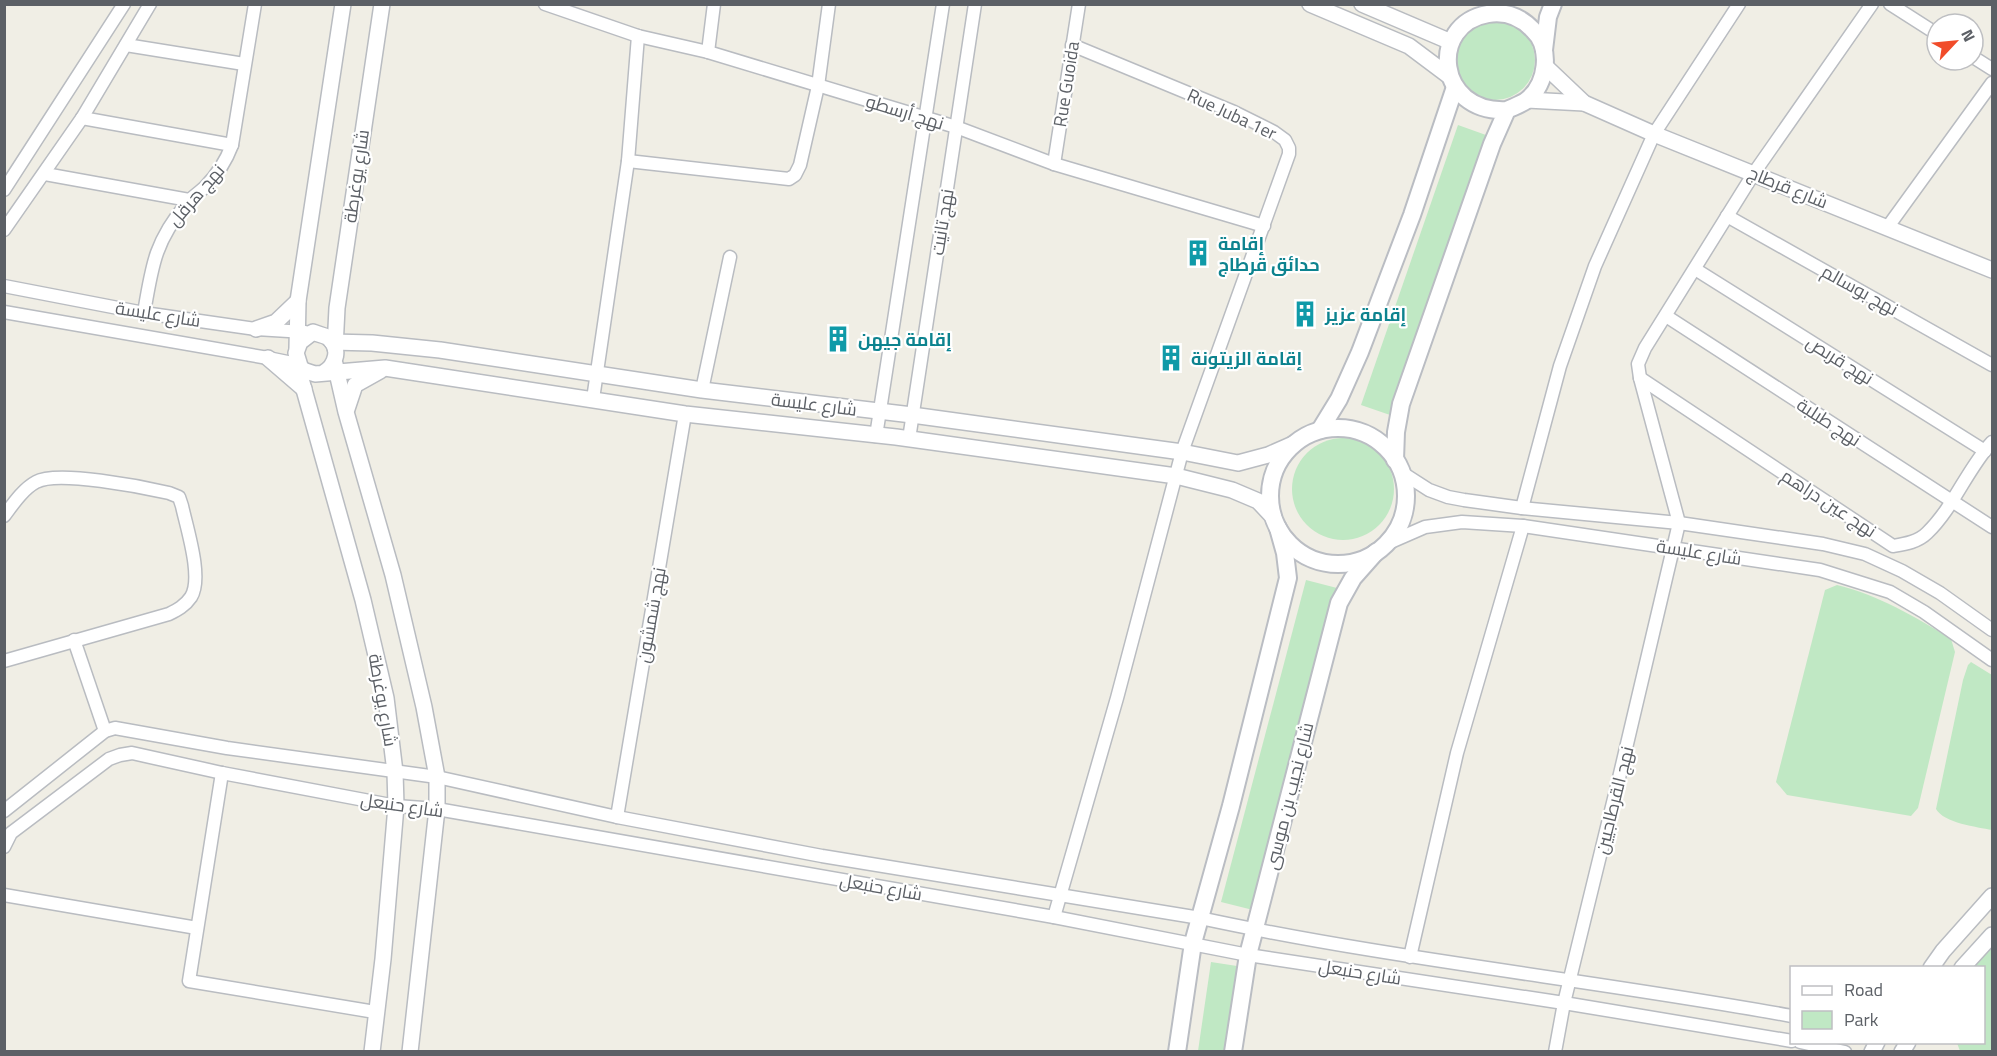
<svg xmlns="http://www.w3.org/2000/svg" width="1997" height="1056" font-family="'Titillium Web',Cairo,sans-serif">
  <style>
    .green { fill: #c0e8c4 }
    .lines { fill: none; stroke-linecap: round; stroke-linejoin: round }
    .minor-casing { stroke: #b9bcc1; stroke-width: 15 }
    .tertiary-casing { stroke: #b9bcc1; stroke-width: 18 }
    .secondary-casing { stroke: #babdc3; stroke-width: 20 }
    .minor { stroke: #fff; stroke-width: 12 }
    .tertiary { stroke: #fff; stroke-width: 15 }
    .secondary { stroke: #fff; stroke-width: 16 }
    .labels { text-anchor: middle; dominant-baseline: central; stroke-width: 4.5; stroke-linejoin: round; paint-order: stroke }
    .street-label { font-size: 18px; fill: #5c6066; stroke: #fff }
    .culture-label { font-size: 18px; font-weight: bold; fill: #0d838f; stroke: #fff; text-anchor: start }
  </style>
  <rect width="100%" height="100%" fill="#f0eee5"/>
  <g class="green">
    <circle cx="1495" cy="60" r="40"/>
    <path d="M 1458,125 L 1486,135 L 1390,415 L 1361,405 Z"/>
    <circle cx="1343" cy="489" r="51"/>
    <path d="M 1306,580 L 1337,588 L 1253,910 L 1221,902 Z"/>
    <path d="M 1837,585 C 1878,595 1916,617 1951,639 L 1955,652 L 1918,808 L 1911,816 L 1787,795 L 1776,782 L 1825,590 Z"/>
    <path d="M 1971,662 L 1992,675 L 1992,830 C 1977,827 1944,823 1936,809 L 1963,680 L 1968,665 Z"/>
    <path d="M 1992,946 L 1992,1051 L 1960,1051 L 1957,1043 L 1984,1042 L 1984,968 L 1973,967 Z"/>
    <path d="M 1211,962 L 1237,966 L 1224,1051 L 1198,1051 Z"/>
  </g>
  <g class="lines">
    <g class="minor-casing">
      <g id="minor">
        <path d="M 545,4 L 638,36 L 708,52 L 956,127 L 1054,164 L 1264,226"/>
        <path d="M 1890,4 L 1937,34"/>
        <path d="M 126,45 L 244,64"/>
        <path d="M 708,52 L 714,4"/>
        <path d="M 1973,57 L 1992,69"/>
        <path d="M 82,118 L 232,145"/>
        <path d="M 628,161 L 789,179 L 795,175 L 800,165 L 818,86 L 829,4"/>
        <path d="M 1054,164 L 1079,4"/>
        <path d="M 45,174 L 189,200"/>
        <path d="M 4,190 L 124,4"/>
        <path d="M 1727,216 L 1992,365"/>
        <path d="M 1887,228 L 1992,83"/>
        <path d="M 4,230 L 82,118 L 150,4"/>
        <path d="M 1695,269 L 1985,451"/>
        <path d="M 4,286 L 144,313 L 256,329 L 305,332"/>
        <path d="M 4,312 L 268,358 L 297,364 L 303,369"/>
        <path d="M 144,313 C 152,265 155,241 187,203 C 192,197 199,193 205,187 C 217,175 226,161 232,145 L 255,4"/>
        <path d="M 1666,316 L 1992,527"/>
        <path d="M 1640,378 L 1893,546 C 1905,544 1918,542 1927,533 C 1954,507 1967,469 1992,442"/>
        <path d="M 702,390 L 730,257"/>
        <path d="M 593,399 L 628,161 L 638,36"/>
        <path d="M 876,436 L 943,4"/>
        <path d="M 909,439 L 975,4"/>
        <path d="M 1401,472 L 1429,490 L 1448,497 L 1464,500 L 1522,508 L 1679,523 L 1823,544 L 1865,554 L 1902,571 L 1940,593 L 1992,630"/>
        <path d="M 1522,508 L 1560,366 L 1595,266 L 1654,134 L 1739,4"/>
        <path d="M 4,516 C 13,504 23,489 36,482 C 57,470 143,487 169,493 L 179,497 L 182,506 C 187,529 203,578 191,597 C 185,606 177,610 169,614 L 4,661"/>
        <path d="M 1386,544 L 1425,527 L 1462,522 L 1523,526 L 1820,570 L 1890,592 L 1924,612 L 1992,660"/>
        <path d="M 74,640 L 105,731"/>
        <path d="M 222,773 L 189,981 L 375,1012"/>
        <path d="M 4,811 L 105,731 L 115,728 L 227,748 L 437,777 L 617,817 L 822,856 L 1200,918 C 1395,960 1595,980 1792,1016"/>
        <path d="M 617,817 L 685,414"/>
        <path d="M 4,847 L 11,833 L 109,759 L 120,755 L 132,753 L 222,773 L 396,806 L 437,809 L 1054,917 L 1248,955 L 1564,1003 L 1792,1041"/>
        <path d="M 4,895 L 197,928"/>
        <path d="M 1054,917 L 1117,698 L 1182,452 L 1289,154 L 1289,148 L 1285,140 L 1274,132 L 1234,112 L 1072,45"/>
        <path d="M 1410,957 L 1457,753 L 1523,526"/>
        <path d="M 1800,1042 L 1845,1052"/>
        <path d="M 1555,1052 L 1564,1003 L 1619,778 L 1679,523 L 1640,378 L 1638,364 L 1645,348 L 1754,173 L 1872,4"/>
      </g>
    </g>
    <g class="tertiary-casing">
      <g id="tertiary">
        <path d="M 1310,4 L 1409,46 L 1449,76"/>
        <path d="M 1362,4 L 1451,42"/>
        <path d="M 1545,66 L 1584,103 L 1654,134 L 1992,270"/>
        <path d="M 1527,100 L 1584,103"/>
        <path d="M 256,329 L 276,322 L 298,301"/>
        <path d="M 332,342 L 372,343 L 440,350 L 702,390 L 912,415 L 1182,452 L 1238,463 L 1268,455 L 1293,444"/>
        <path d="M 297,348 L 298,301 L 343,4"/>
        <path d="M 335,348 L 337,308 L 382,4"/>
        <path d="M 268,358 L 304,389"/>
        <path d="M 296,361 L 363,600 L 386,698 L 395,772 L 396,806 L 383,959 L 372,1052"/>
        <path d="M 335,364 L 346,412 L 393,575 L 424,707 L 437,777 L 437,809 L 410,1052"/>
        <path d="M 323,373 C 336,366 342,347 327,337 C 323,335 317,334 313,332 L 300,342 L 296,353 L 300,366 L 303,370 L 315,374 L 385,368 L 685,414 L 896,437 L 1176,476 L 1232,490 L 1258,501 L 1274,518"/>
        <path d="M 347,409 L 355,385 L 380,371"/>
        <path d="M 1931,968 L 1943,951 L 1992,896"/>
        <path d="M 1962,968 L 1992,935"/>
        <path d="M 1872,1052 L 1877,1042"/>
        <path d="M 1902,1052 L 1908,1042"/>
      </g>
    </g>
    <g class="secondary-casing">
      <g id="secondary">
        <path d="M 1544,50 L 1548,17 L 1553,4"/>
        <circle cx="1338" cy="496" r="68"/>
        <path d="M 1320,430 L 1339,399 L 1360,352 L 1412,215 L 1455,87"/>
        <path d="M 1395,460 L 1396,432 L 1401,404 L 1492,144 L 1507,110 C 1513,107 1522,104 1527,100 C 1547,84 1552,48 1533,30 C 1521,17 1506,11 1488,14 C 1428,24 1436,114 1507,110"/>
        <path d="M 1177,1052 L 1193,943 L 1231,806 L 1288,578 L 1285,553 L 1278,528"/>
        <path d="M 1233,1052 L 1248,955 L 1339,603 L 1353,578 L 1376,552"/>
      </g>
    </g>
    <use href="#minor" class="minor"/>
    <use href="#tertiary" class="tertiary"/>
    <use href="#secondary" class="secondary"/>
  </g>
  <defs>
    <g id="building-bare" transform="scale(2.07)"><path d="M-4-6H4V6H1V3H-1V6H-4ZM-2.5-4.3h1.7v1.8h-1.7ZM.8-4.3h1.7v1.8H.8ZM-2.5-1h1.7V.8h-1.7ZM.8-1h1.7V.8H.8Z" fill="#0f9aa8" stroke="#fff" stroke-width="2.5" paint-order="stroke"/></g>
  </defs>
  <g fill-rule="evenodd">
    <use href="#building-bare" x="1198" y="253"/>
    <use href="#building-bare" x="1305" y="314"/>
    <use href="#building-bare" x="838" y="339"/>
    <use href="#building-bare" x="1171" y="358"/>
  </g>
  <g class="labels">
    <g class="street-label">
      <text transform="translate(1066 84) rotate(-81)">Rue Guoida</text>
      <text transform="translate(905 112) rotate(17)">نهج أرسطو</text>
      <text transform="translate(1232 114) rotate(25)">Rue Juba 1er</text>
      <text transform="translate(356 176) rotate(-82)">شارع يوغرطة</text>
      <text transform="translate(1788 187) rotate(22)">شارع قرطاج</text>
      <text transform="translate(196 195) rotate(-49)">نهج هرقل</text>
      <text transform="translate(942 222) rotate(-81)">نهج تانيت</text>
      <text transform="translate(1860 290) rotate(29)">نهج بوسالم</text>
      <text transform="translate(158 314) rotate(9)">شارع عليسة</text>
      <text transform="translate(1840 360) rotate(32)">نهج قربص</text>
      <text transform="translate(814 404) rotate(7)">شارع عليسة</text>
      <text transform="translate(1829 422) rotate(33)">نهج طبلبة</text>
      <text transform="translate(1829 503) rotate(33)">نهج عين دراهم</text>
      <text transform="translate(1699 552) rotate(9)">شارع عليسة</text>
      <text transform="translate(651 615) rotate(-80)">نهج شمشون</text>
      <text transform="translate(383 700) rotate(80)">شارع يوغرطة</text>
      <text transform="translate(1289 796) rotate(-76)">شارع نجيب بن موسى</text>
      <text transform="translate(1614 800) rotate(-76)">نهج القرطاجيين</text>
      <text transform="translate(402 805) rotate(8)">شارع حنبعل</text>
      <text transform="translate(881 887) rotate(10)">شارع حنبعل</text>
      <text transform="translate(1360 972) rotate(9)">شارع حنبعل</text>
    </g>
    <g class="culture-label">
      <text x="1218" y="243">إقامة<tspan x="1218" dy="21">حدائق قرطاج</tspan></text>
      <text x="1325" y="314">إقامة عزيز</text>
      <text x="858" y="339">إقامة جيهن</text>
      <text x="1191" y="358">إقامة الزيتونة</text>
    </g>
  </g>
  <rect width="1997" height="1056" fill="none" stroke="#5c6066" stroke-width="12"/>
  <rect x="1790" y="966" width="195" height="78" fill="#ffffff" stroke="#bebfc2" stroke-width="1.5"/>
  <rect x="1802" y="986" width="30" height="9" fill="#ffffff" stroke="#bebfc2" stroke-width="1.5"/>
  <text x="1844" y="996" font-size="18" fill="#5c6066">Road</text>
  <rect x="1802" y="1011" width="30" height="18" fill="#c0e8c4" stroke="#bebfc2" stroke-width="1.5"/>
  <text x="1844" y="1026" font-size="18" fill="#5c6066">Park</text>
  <g transform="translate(1955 42) rotate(64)"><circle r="28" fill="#ffffff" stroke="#bebfc2" stroke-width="1.5"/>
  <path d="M0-4.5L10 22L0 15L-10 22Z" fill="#f14c2a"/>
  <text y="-9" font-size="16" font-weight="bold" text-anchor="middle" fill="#5c6066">N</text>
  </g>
</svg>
